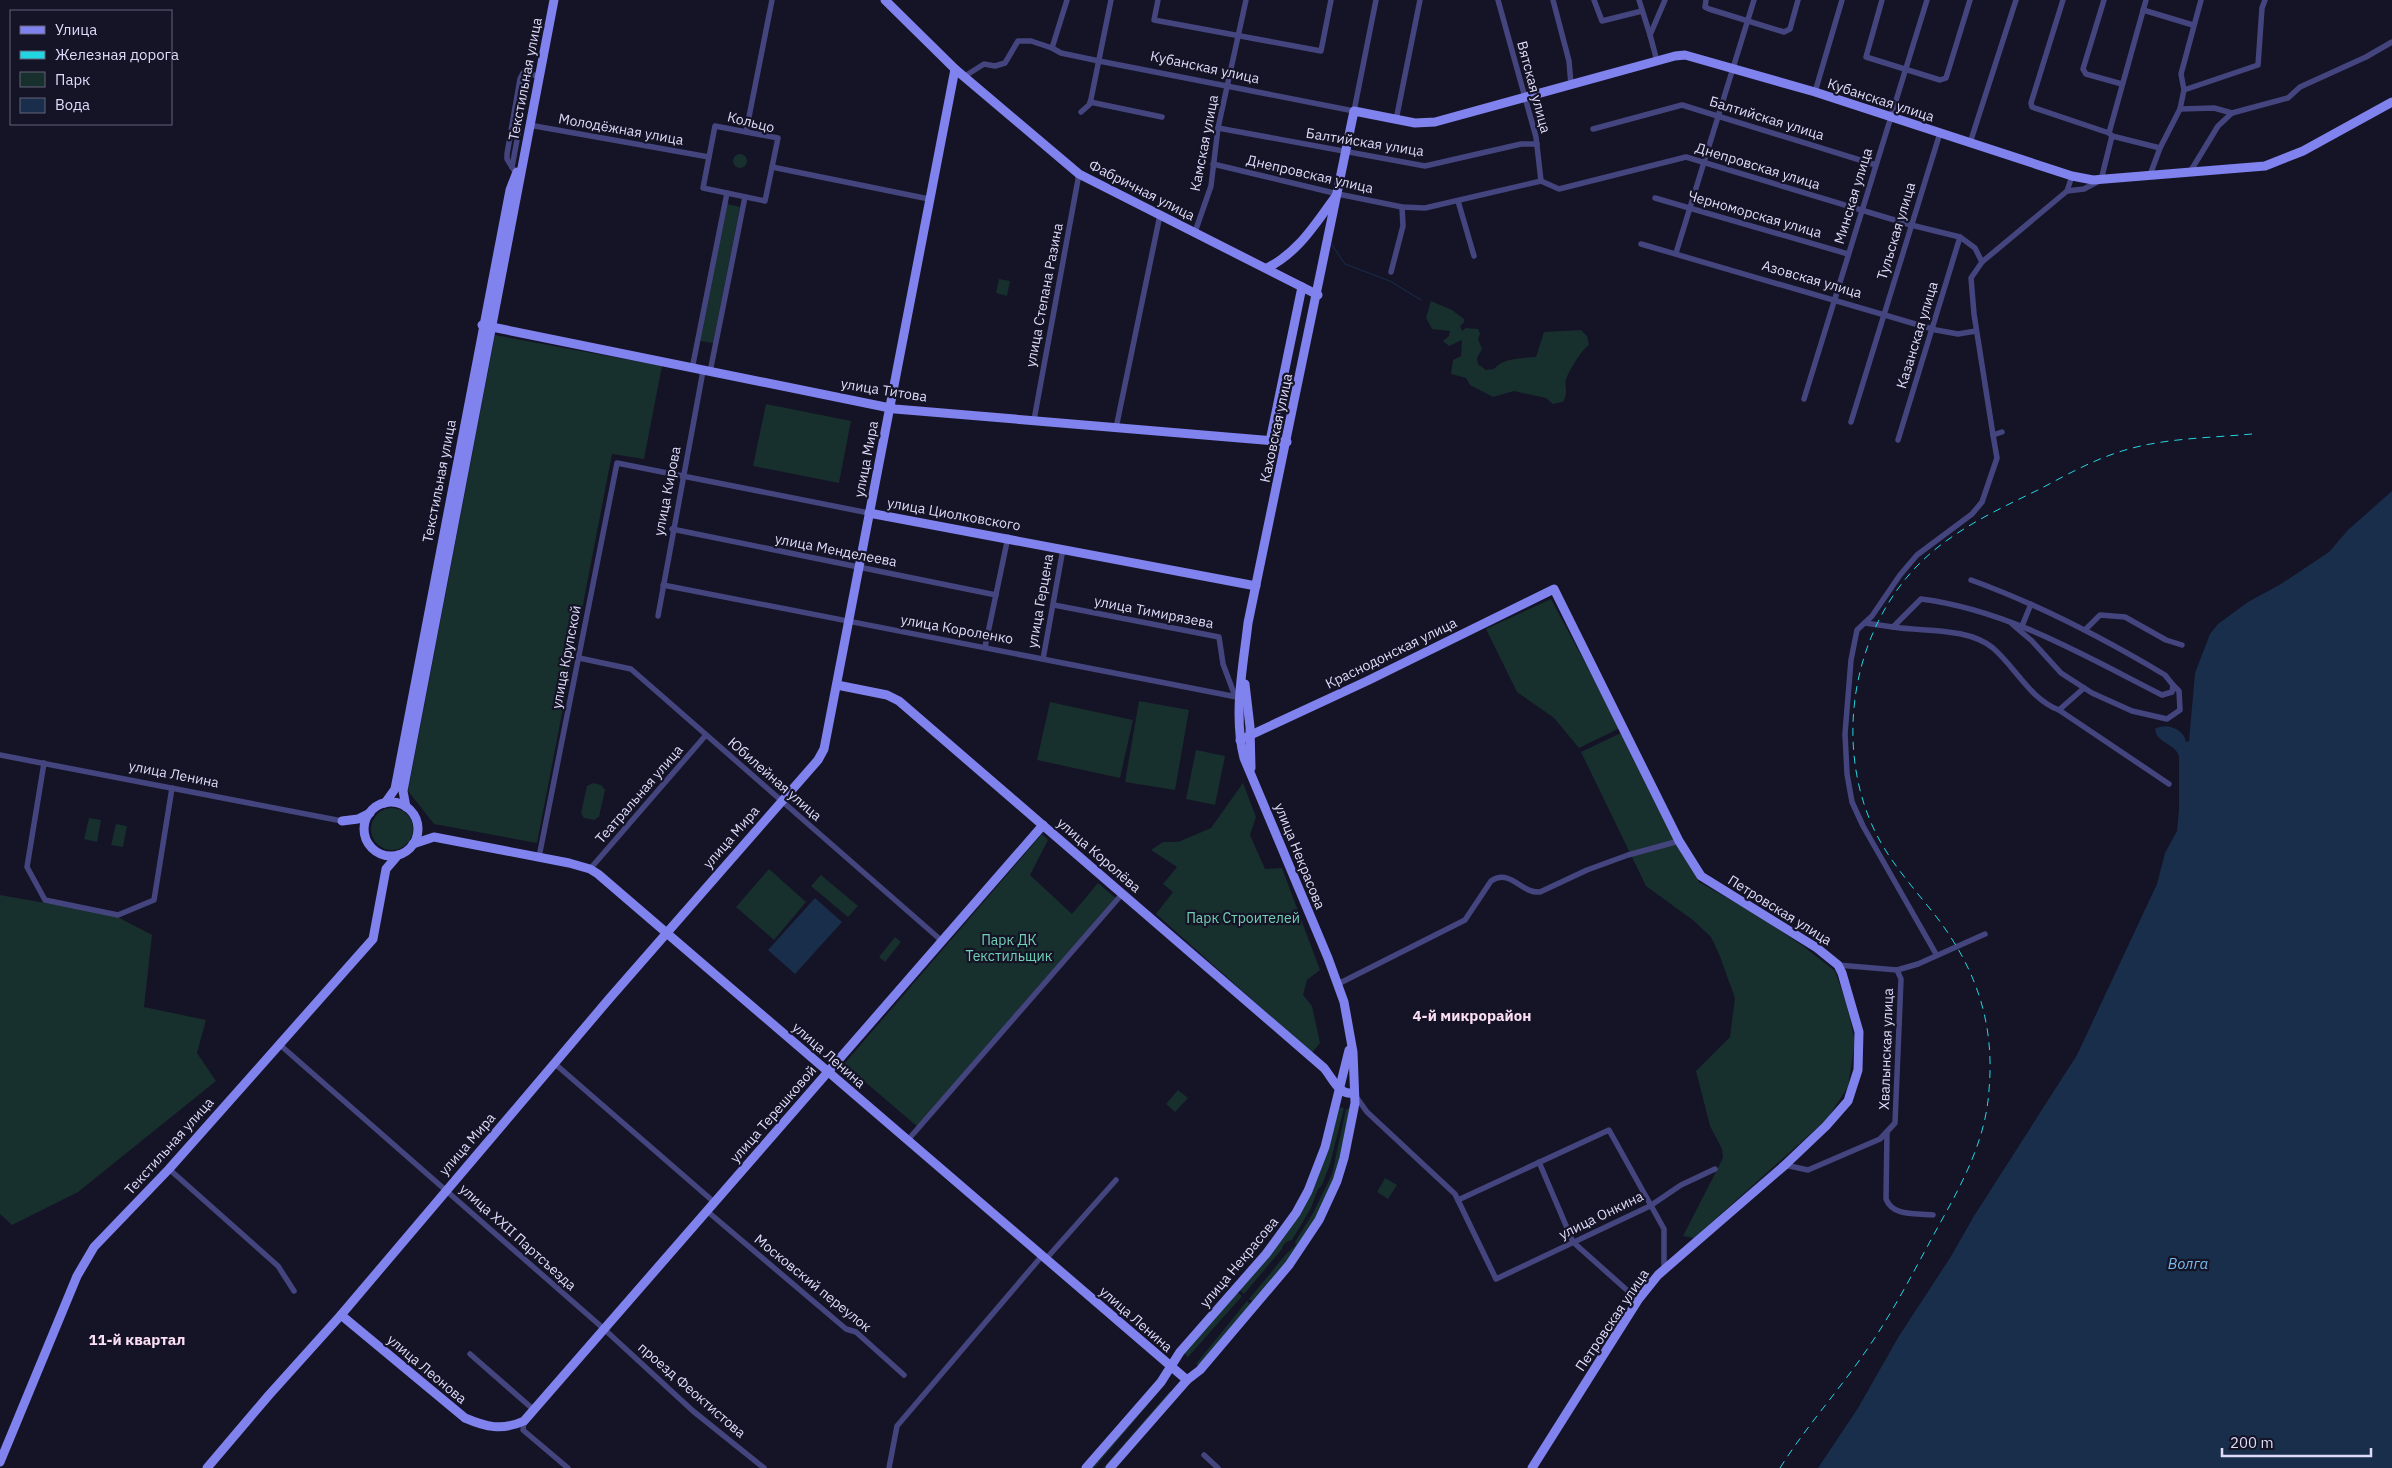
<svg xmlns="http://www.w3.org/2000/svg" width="2392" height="1468" font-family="'IBM Plex Sans',sans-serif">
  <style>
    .green { fill: #172f2d }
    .water { fill: #182e4a }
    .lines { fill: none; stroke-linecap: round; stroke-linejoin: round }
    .stream { stroke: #182e4a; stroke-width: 1 }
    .street { stroke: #44457e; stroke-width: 5.5 }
    .secondary { stroke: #8082ee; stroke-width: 9 }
    .rail { stroke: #22d6e1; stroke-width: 1; stroke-dasharray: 8 6; stroke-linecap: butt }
    .labels { text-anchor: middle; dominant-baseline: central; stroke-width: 4.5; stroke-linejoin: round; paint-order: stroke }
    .street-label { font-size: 14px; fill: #dedcfa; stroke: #151326 }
    .park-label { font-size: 14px; fill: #71d1b5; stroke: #151326 }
    .neighbourhood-label { font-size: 15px; font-weight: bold; fill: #fadef2; stroke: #151326 }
    .water-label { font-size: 15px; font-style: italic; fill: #78bcec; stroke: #151326 }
  </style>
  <rect width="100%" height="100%" fill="#151326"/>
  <g class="green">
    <circle cx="740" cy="161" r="7"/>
    <path d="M 727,204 L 740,207 L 713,343 L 700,341 Z"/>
    <path d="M 999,279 L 1010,281 L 1007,296 L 996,293 Z"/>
    <path d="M 1431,301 L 1452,310 L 1464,319 L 1464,322 L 1460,326 L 1462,331 L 1466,328 L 1478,329 L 1480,334 L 1478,339 L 1482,349 L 1477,358 L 1478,364 L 1486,370 L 1494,369 C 1502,358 1522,358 1536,357 L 1544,332 L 1581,330 L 1587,336 L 1589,345 C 1580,352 1570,369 1566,379 C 1564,388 1569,391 1563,402 L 1553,404 L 1546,398 L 1514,391 L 1493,397 L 1470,385 L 1466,378 L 1451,374 L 1453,360 L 1461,356 L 1462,340 L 1449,346 L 1443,341 L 1449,336 L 1450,331 L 1432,329 L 1426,318 Z"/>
    <path d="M 495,335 L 662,366 L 644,459 L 612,454 L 537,843 L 434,824 L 408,791 Z"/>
    <path d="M 766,404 L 851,421 L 839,483 L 753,466 Z"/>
    <path d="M 1551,599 L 1620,728 L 1579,748 L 1554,718 L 1517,692 L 1486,629 Z"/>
    <path d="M 1139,701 L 1189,710 L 1175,790 L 1125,782 Z"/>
    <path d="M 1050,702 L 1133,720 L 1120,778 L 1037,760 Z"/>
    <path d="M 1623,732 L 1699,882 L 1757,915 L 1803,946 L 1835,971 L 1846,1002 L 1855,1041 L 1848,1087 L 1827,1119 L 1694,1238 L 1683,1236 L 1723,1158 L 1722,1149 L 1710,1126 L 1696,1071 L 1730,1037 L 1735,998 L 1719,954 L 1711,937 L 1694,921 L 1646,886 L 1581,752 Z"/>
    <path d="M 1196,750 L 1225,756 L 1215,805 L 1186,799 Z"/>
    <path d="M 593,783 L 601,785 L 605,790 L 599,817 L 594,820 L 584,818 L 581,813 L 587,786 Z"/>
    <path d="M 1243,783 L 1256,817 L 1250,835 L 1265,869 L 1282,868 L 1320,970 L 1307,980 L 1303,995 L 1312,1006 L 1320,1043 L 1312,1053 L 1156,914 L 1173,892 L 1163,884 L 1177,867 L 1151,850 L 1163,842 L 1178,842 L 1211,828 Z"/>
    <circle cx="392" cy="829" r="21"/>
    <path d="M 89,818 L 101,820 L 97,842 L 84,839 Z"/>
    <path d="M 116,824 L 127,826 L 123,847 L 111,845 Z"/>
    <path d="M 1042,834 L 1048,840 L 1030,875 L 1072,914 L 1098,883 L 1117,899 L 919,1128 L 844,1064 Z"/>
    <path d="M 769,869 L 806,902 L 774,940 L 736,907 Z"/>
    <path d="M 821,875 L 858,906 L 848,917 L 811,886 Z"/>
    <path d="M 0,895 L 114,915 L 152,935 L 144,1007 L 206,1020 L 197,1053 L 216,1081 L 78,1192 L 12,1225 L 0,1214 Z"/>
    <path d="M 895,937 L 901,942 L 885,962 L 879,957 Z"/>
    <path d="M 1178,1090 L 1188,1098 L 1175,1112 L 1166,1104 Z"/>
    <path d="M 1338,1107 L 1344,1108 L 1330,1164 L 1322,1185 L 1318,1189 L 1311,1208 L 1292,1240 C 1287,1241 1283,1243 1282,1249 L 1244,1294 L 1238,1289 L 1308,1197 L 1318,1178 L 1326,1155 Z"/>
    <path d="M 1346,1109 L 1351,1109 C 1342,1160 1325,1209 1296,1252 C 1283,1270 1268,1286 1254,1303 L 1249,1299 L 1287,1253 L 1296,1245 L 1295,1242 L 1313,1213 L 1332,1174 Z"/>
    <path d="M 1385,1178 L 1397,1185 L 1388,1199 L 1377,1192 Z"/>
    <path d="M 1236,1291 L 1242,1296 L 1188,1357 L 1184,1353 Z"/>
    <path d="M 1247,1301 L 1252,1305 L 1200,1366 L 1196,1364 Z"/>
    <path d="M 1162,1384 L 1164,1386 L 1094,1468 L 1090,1468 Z"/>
    <path d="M 1170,1391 L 1172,1393 L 1107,1468 L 1103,1468 Z"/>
  </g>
  <g class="water">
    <path d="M 2392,491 L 2392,1468 L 1818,1468 L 1858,1408 L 1899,1336 L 1950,1258 L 1974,1216 L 2077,1055 L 2157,884 L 2165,853 L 2177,831 L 2179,809 L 2179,756 C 2175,743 2157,744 2155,729 C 2166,722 2184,729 2186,742 L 2189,741 L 2195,673 L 2210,634 L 2218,624 L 2248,602 L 2281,584 L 2329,552 L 2348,530 Z"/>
    <path d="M 815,898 L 842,922 L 795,974 L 768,950 Z"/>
  </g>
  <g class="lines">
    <path class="stream" d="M 1332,245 L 1345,264 L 1390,281 L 1421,300"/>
    <g class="street">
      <path d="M 1158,0 L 1154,20 L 1321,51 L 1331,0"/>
      <path d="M 1498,0 L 1536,137 L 1541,181"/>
      <path d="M 1553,0 L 1569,61 L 1571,85"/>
      <path d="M 1594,0 L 1602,21 L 1642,11"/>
      <path d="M 1639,0 L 1650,35"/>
      <path d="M 1706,0 L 1705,7 L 1709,9 L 1784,32 L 1790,29 L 1798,0"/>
      <path d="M 1882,0 L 1866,57 L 1940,80 L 1946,78 L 1970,0"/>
      <path d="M 2063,0 L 2031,103 L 2032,107 L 2109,133"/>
      <path d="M 2104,0 L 2083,69 L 2086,74 L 2122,84"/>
      <path d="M 2143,10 L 2193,25"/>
      <path d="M 1052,48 L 1061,53 L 1099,61 L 1354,111 L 1376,0"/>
      <path d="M 1657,61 L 1650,35 L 1665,0"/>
      <path d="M 965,76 L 984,64 L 995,66 L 1005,63 L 1018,41 L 1031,41 L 1052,48 L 1067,0"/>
      <path d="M 2184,90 L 2258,65 L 2262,8 L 2265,0"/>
      <path d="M 1815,92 L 1842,0"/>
      <path d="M 1090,102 L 1162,117"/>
      <path d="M 2180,109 L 2214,108 L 2232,113"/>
      <path d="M 1081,112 L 1090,104 L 1111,0"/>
      <path d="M 1396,120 L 1420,0"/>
      <path d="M 529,125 L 709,157"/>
      <path d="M 715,126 L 778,138 L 765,201 L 703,188 Z"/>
      <path d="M 1218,128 L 1425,166 L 1521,144 L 1537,144"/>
      <path d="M 1593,129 L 1682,105 L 1876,165"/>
      <path d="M 746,132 L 772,0"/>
      <path d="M 2112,136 L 2160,148"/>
      <path d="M 1970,143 L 2016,0"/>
      <path d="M 1213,164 L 1338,194 L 1402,207 L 1425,208 L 1541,181 L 1559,189 L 1686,157 L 1911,225 L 1960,237 L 1975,248 L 1982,262"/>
      <path d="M 512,167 L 520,124"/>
      <path d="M 772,167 L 929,199"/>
      <path d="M 2190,172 L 2218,126 L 2232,113 L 2288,98 L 2300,87 L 2366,57 L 2392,42"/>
      <path d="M 517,175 L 507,159 L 507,154 L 520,79 L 523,73 L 539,76"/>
      <path d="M 2150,175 L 2160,148 L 2180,109 L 2184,90 L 2181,74 L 2201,0"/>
      <path d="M 2067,191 L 2072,176"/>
      <path d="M 1655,198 L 1848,254"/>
      <path d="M 1458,201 L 1474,256"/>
      <path d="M 1195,232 L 1211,186 L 1218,128 L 1246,0"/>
      <path d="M 1641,244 L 1936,330 L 1958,334 L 1976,331"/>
      <path d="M 1676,253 L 1754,0"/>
      <path d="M 1391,272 L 1403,226 L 1402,207"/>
      <path d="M 692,369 L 727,193"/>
      <path d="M 710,372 L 745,197"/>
      <path d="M 1804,399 L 1927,0"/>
      <path d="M 1034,420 L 1079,174"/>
      <path d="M 1851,422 L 1940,133"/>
      <path d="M 1116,428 L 1160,215"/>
      <path d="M 2002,432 L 1993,435 L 1974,314 L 1971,278 L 1982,262 L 2067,191 L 2084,189 L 2101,180 L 2112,136 L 2109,133 L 2146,0"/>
      <path d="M 1898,440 L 1960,237"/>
      <path d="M 672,529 L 996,595"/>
      <path d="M 663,585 L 1242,698"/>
      <path d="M 1054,605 L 1219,637 L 1223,664 L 1235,696"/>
      <path d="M 658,616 L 703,371"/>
      <path d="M 1865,623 L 1893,627 L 1921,599 C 2008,610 2085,656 2162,695 L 2172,692 L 2173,685 L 2165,675 C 2103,638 2040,605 1971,580"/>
      <path d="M 2012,624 L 2032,641 L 2061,673 L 2092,693 L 2132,711 L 2167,719 L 2180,710 L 2179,691 L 2173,685"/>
      <path d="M 2022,626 L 2031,604"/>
      <path d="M 1893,627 C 1925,632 1967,627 1993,648 C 2016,668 2030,699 2059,710"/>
      <path d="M 2086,629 L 2100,615 L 2125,617 L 2166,640 L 2182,645"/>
      <path d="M 985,647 L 1008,537"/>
      <path d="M 579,658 L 631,669 L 942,941"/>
      <path d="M 1043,659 L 1063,549"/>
      <path d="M 2084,688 L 2059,710 L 2169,784"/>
      <path d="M 0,755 L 342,821"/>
      <path d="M 44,763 L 27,867 L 45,900 L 118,915 L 154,900 L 172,788"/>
      <path d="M 539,857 L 617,463 L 869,513"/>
      <path d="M 590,869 L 706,735"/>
      <path d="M 1936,954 L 1863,826 L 1852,802 L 1847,774 L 1845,734 L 1851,660 L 1857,630 L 1872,616 L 1900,575 L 1917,555 L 1972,514 L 1982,502 L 1997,458 L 1993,435"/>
      <path d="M 1897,970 L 1918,964 L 1985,934"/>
      <path d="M 1338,984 L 1465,920 L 1491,881 C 1511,868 1521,894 1540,892 L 1587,870 L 1628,855 L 1679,841"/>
      <path d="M 279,1044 L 604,1329 L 693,1411 L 764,1468"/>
      <path d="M 554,1063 L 714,1202"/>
      <path d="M 1357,1098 L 1367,1112 L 1455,1194 L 1496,1279 L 1650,1206 L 1681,1185 L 1715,1169"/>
      <path d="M 1887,1132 L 1886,1199 C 1893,1217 1916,1213 1933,1215"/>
      <path d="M 907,1141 L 1123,893"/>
      <path d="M 1539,1162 L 1573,1242 L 1638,1300"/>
      <path d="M 1785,1165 L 1808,1170 L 1880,1139 L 1895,1123 L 1901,979 L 1897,970 L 1838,965"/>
      <path d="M 169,1169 L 278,1266 L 294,1291"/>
      <path d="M 1458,1200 L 1609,1130 L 1664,1229 L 1664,1270"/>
      <path d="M 707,1211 L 846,1329 L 856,1332 L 904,1375"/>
      <path d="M 1045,1260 L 1116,1180"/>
      <path d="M 470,1354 L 534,1410"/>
      <path d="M 524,1421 L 523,1430 L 568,1468"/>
      <path d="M 1204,1455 L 1218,1468"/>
      <path d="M 889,1468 L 897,1426 L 1041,1257"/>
    </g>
    <g class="secondary">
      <path d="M 885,0 L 955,69 L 1079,174 L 1318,295"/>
      <path d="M 1267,268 C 1299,252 1315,224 1336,196"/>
      <path d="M 482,325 L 895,409 L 1287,442"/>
      <path d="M 1270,441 L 1302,287"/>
      <path d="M 869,513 L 1256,586"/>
      <path d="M 1245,684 L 1250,727 L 1251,768"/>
      <path d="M 837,685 L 887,695 L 899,701 L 1324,1068 C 1333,1079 1339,1096 1354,1093"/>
      <path d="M 1240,740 L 1367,681 L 1554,589 L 1679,841 L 1701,876 L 1817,948 L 1838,965 L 1842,973 L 1859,1032 L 1858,1070 L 1848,1101 L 1826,1126 L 1785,1165 L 1658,1275 L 1638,1300 L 1532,1468"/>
      <circle cx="391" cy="829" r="27"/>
      <path d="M 385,803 L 395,789 L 510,190 L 517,172"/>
      <path d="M 406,807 L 403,791 L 554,0"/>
      <path d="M 342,821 L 358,819 L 370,813"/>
      <path d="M 413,844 L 434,837 L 569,863 L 590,869 L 598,874 L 1187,1380"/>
      <path d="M 341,1315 L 465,1418 C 486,1427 502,1431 524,1421 L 1043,825"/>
      <path d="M 0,1462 L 77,1276 L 94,1247 L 169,1169 L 373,939 L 386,869 L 398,855"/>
      <path d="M 207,1468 L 269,1395 L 341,1315 L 609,999 L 818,760 L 824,749 L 955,69"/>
      <path d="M 1086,1468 L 1161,1382 L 1180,1352 L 1266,1254 L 1296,1213 L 1308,1191 L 1325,1147 L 1349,1050"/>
      <path d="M 1110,1468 L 1187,1380 L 1200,1370 L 1289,1265 L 1319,1220 L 1337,1181 L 1344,1158 L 1355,1103 L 1353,1052 L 1344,1002 L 1328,958 L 1244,758 C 1233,715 1243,667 1248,623 L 1354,111 L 1415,123 L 1435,122 L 1675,56 L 1685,55 L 1815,92 L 2072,176 L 2093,180 L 2265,166 L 2303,151 L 2392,102"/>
    </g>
    <path class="rail" d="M 1780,1468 C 1807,1425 1842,1387 1870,1345 C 1896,1307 1917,1265 1939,1225 C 1963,1182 1986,1139 1989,1090 C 1995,1023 1976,968 1935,915 C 1912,886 1887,859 1872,825 C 1832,734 1856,616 1932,552 C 1964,525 2003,507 2040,489 C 2066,475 2093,460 2122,451 C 2163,438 2209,438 2252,434"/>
  </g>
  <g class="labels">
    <g class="street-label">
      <text transform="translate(1205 67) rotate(12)">Кубанская улица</text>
      <text transform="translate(525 79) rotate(-79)">Текстильная улица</text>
      <text transform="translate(1534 87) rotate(75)">Вятская улица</text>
      <text transform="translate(1881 100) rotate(18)">Кубанская улица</text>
      <text transform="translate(1767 118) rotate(17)">Балтийская улица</text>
      <text transform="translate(751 122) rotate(14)">Кольцо</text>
      <text transform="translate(621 129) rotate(10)">Молодёжная улица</text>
      <text transform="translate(1365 142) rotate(9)">Балтийская улица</text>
      <text transform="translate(1204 143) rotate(-79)">Камская улица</text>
      <text transform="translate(1758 166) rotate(17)">Днепровская улица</text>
      <text transform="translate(1310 174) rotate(13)">Днепровская улица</text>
      <text transform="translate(1142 190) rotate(27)">Фабричная улица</text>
      <text transform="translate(1853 196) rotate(-73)">Минская улица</text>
      <text transform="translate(1755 214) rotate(16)">Черноморская улица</text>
      <text transform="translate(1896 231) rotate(-73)">Тульская улица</text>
      <text transform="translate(1812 279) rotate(16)">Азовская улица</text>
      <text transform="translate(1044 295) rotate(-79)">улица Степана Разина</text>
      <text transform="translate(1917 335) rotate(-73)">Казанская улица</text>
      <text transform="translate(884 390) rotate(9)">улица Титова</text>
      <text transform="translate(1276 428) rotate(-78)">Каховская улица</text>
      <text transform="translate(866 459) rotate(-79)">улица Мира</text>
      <text transform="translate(439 481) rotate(-79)">Текстильная улица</text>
      <text transform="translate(667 491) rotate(-79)">улица Кирова</text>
      <text transform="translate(954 514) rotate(10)">улица Циолковского</text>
      <text transform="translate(836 550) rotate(11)">улица Менделеева</text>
      <text transform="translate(1040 601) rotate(-80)">улица Герцена</text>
      <text transform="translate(1154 612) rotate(11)">улица Тимирязева</text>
      <text transform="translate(957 629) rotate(10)">улица Короленко</text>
      <text transform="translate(1391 653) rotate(-26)">Краснодонская улица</text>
      <text transform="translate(566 657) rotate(-79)">улица Крупской</text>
      <text transform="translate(174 774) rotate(11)">улица Ленина</text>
      <text transform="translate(775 779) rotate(41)">Юбилейная улица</text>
      <text transform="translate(639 794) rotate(-49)">Театральная улица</text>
      <text transform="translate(731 837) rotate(-49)">улица Мира</text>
      <text transform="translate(1099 855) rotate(41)">улица Королёва</text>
      <text transform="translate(1300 856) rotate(68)">улица Некрасова</text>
      <text transform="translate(1780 910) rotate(32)">Петровская улица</text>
      <text transform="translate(1886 1049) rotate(-88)">Хвалынская улица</text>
      <text transform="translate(829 1055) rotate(41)">улица Ленина</text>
      <text transform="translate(773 1114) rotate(-49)">улица Терешковой</text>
      <text transform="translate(467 1144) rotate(-49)">улица Мира</text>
      <text transform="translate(169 1146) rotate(-48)">Текстильная улица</text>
      <text transform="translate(1601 1215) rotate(-26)">улица Онкина</text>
      <text transform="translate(518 1237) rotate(42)">улица XXII Партсъезда</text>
      <text transform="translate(1239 1262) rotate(-50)">улица Некрасова</text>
      <text transform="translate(813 1283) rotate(39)">Московский переулок</text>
      <text transform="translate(1136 1319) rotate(41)">улица Ленина</text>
      <text transform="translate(1612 1320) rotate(-56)">Петровская улица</text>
      <text transform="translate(427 1369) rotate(40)">улица Леонова</text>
      <text transform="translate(692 1390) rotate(41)">проезд Феоктистова</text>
    </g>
    <g class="park-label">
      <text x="1243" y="918">Парк Строителей</text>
      <text x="1009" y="940">Парк ДК<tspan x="1009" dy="16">Текстильщик</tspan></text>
    </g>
    <g class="neighbourhood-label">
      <text x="1472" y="1015">4-й микрорайон</text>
      <text x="137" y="1339">11-й квартал</text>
    </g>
    <g class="water-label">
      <text x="2188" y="1263">Волга</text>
    </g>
  </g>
  <rect x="10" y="10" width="162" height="115" fill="#151326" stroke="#65637b"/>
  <rect x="20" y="26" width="25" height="8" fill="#8082ee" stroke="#65637b"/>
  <text x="55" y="35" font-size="15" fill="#dedcfa">Улица</text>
  <rect x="20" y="51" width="25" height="8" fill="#22d6e1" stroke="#65637b"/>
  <text x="55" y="60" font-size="15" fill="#dedcfa">Железная дорога</text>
  <rect x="20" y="72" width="25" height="15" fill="#172f2d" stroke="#65637b"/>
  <text x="55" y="85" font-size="15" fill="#dedcfa">Парк</text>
  <rect x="20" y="98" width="25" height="15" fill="#182e4a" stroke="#65637b"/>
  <text x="55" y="110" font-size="15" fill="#dedcfa">Вода</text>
  <path d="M2222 1448v8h149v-8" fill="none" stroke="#dedcfa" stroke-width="2.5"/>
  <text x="2230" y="1448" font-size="15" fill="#dedcfa" stroke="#151326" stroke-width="4" paint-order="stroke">200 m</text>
</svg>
